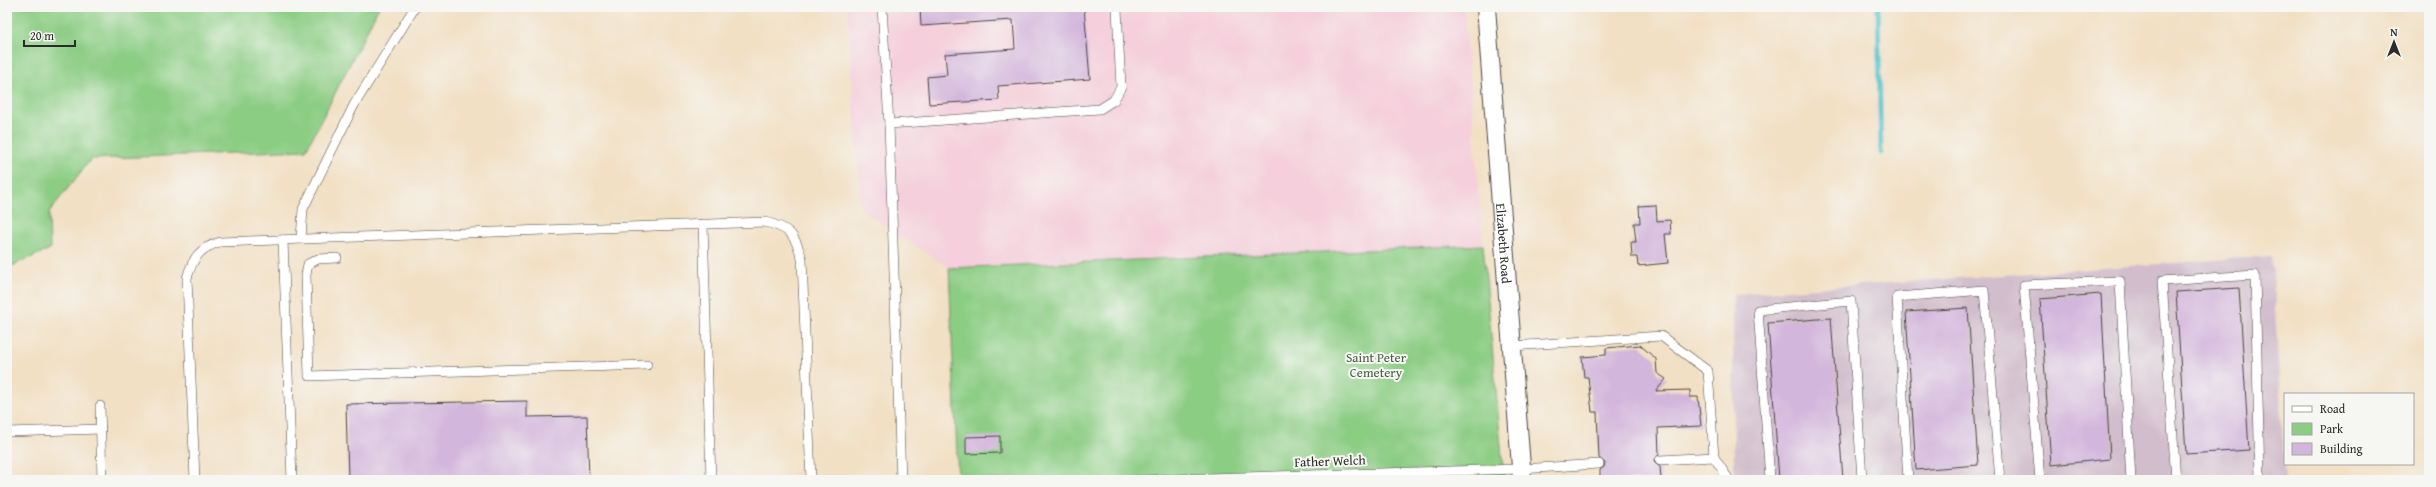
<svg xmlns="http://www.w3.org/2000/svg" width="2436" height="487" font-family="'Gentium Book Plus',serif">
  <style>
    .built { fill: #f5cfdb }
    .industrial { fill: #d1bdcc }
    .green { fill: #8ccd84; stroke: #5c7c58 }
    .lines { fill: none; stroke-linecap: round; stroke-linejoin: round }
    .stream { stroke: #53c1c9; stroke-width: 5 }
    .building { fill: #d3b6dc }
    .service-casing { stroke: #494642; stroke-width: 10 }
    .minor-casing { stroke: #494642; stroke-width: 20 }
    .service { stroke: #fff; stroke-width: 9 }
    .minor { stroke: #fff; stroke-width: 18 }
    .labels { text-anchor: middle; dominant-baseline: central; stroke-width: 4; stroke-linejoin: round; paint-order: stroke }
    .street-label { font-size: 13px; fill: #2b2b2b; stroke: #f6f6f2 }
    .park-label { font-size: 13px; fill: #485c46; stroke: #f6f6f2 }
  </style>
  <rect width="100%" height="100%" fill="#f6f6f2"/>
  <filter id="ink" filterUnits="userSpaceOnUse"><feTurbulence type="fractalNoise" baseFrequency=".025" numOctaves="2"/><feDisplacementMap in="SourceGraphic" scale="8" xChannelSelector="R" yChannelSelector="G"/><feConvolveMatrix kernelMatrix="1 2 1 2 8 2 1 2 1" color-interpolation-filters="sRGB"/></filter>
  <filter id="wash" filterUnits="userSpaceOnUse"><feTurbulence type="fractalNoise" baseFrequency=".012" numOctaves="4" result="noise"/><feDisplacementMap in="SourceGraphic" scale="16" xChannelSelector="R" yChannelSelector="G"/><feGaussianBlur stdDeviation="0.9" result="paint"/><feColorMatrix in="noise" values="0 0 0 0 0 0 0 0 0 0 0 0 0 0 0 0 0 1.4 0 .05"/><feComposite in="paint" operator="in"/></filter>
  <g filter="url(#wash)">
    <rect width="100%" height="100%" fill="#f2e0c5"/>
    <path class="built" d="M 847,7 L 1464,7 L 1483,245 L 949,268 L 861,210 Z"/>
    <path class="industrial" d="M 2272,256 L 2285,480 L 1734,480 L 1733,294 Z"/>
    <g class="green">
      <path d="M 7,7 L 379,7 L 306,150 L 91,159 L 49,212 L 50,249 L 7,268 Z"/>
      <path d="M 1483,245 L 1504,480 L 958,480 L 949,268 Z"/>
    </g>
    <g class="lines">
      <path class="stream" d="M 1878,7 L 1881,153"/>
    </g>
    <g id="blocks">
      <g class="building">
        <path d="M 920,7 L 1084,7 L 1090,79 L 998,86 L 999,100 L 929,104 L 927,77 L 947,75 L 945,54 L 1015,49 L 1013,20 L 921,26 Z"/>
        <path d="M 1656,205 L 1657,221 L 1670,220 L 1671,234 L 1665,234 L 1668,263 L 1638,266 L 1637,257 L 1632,257 L 1631,242 L 1636,242 L 1634,223 L 1640,223 L 1639,206 Z"/>
        <path d="M 2239,288 L 2249,450 L 2186,454 L 2176,292 Z"/>
        <path d="M 2101,294 L 2110,459 L 2051,465 L 2040,299 Z"/>
        <path d="M 1968,308 L 1978,465 L 1916,470 L 1906,312 Z"/>
        <path d="M 1831,318 L 1843,480 L 1779,480 L 1768,323 Z"/>
        <path d="M 1640,345 L 1656,359 L 1657,373 L 1666,379 L 1656,391 L 1690,390 L 1690,397 L 1698,397 L 1701,426 L 1658,428 L 1659,454 L 1654,461 L 1660,466 L 1661,480 L 1600,480 L 1600,470 L 1604,467 L 1605,463 L 1599,458 L 1597,412 L 1592,412 L 1588,377 L 1584,377 L 1582,357 L 1606,355 L 1606,348 Z"/>
        <path d="M 527,401 L 527,417 L 587,416 L 589,480 L 348,480 L 346,404 Z"/>
        <path d="M 1000,436 L 1000,453 L 966,454 L 966,437 Z"/>
      </g>
    </g>
  </g>
  <g filter="url(#ink)">
    <use href="#blocks" fill-opacity="0" stroke="#494642" stroke-width="1"/>
    <g class="lines">
      <g class="service-casing">
        <g id="service">
          <path d="M 882,7 L 889,124 L 901,480"/>
          <path d="M 889,124 L 1100,109 L 1114,100 L 1121,87 L 1117,9"/>
          <path d="M 703,224 L 711,480"/>
          <path d="M 301,239 L 303,209 L 354,105 L 415,7"/>
          <path d="M 283,240 L 292,480"/>
          <path d="M 337,258 L 318,259 L 308,264 L 306,275 L 309,376 L 647,365"/>
          <path d="M 1512,346 L 1661,336 L 1708,371 L 1714,457 L 1729,480"/>
          <path d="M 100,406 L 102,480"/>
          <path d="M 7,432 L 101,429"/>
          <path d="M 1660,460 L 1714,457"/>
          <path d="M 195,480 L 187,278 C 193,258 199,248 220,242 L 765,222 C 790,228 795,234 802,259 L 811,480"/>
          <path d="M 1139,480 L 1521,469 L 1599,464"/>
          <path d="M 1770,480 L 1758,310 L 1851,301 L 1862,480"/>
          <path d="M 1908,480 L 1897,297 L 1984,290 L 2000,480"/>
          <path d="M 2040,480 L 2024,285 L 2120,281 L 2131,480"/>
          <path d="M 2176,480 L 2162,281 L 2255,275 L 2260,480"/>
        </g>
      </g>
      <g class="minor-casing">
        <g id="minor">
          <path id="s1" d="M 1486,7 L 1522,480"/>
        </g>
      </g>
      <use href="#service" class="service"/>
      <use href="#minor" class="minor"/>
    </g>
  </g>
  <g class="labels">
    <g class="street-label">
      <text stroke="none"><textPath href="#s1" startOffset="237">Elizabeth Road</textPath></text>
      <text transform="translate(1330 461) rotate(-2)">Father Welch</text>
    </g>
    <g class="park-label">
      <text x="1376" y="357">Saint Peter<tspan x="1376" dy="15">Cemetery</tspan></text>
    </g>
  </g>
  <rect width="2436" height="487" fill="none" stroke="#f6f6f2" stroke-width="24"/>
  <rect x="2284" y="393" width="130" height="72" fill="#f6f6f2" stroke="#a5a5a2"/>
  <rect x="2292" y="406" width="20" height="6" fill="#ffffff" stroke="#a5a5a2"/>
  <text x="2320" y="413" font-size="12" fill="#2b2b2b">Road</text>
  <rect x="2292" y="423" width="20" height="12" fill="#8ccd84" stroke="#a5a5a2"/>
  <text x="2320" y="433" font-size="12" fill="#2b2b2b">Park</text>
  <rect x="2292" y="443" width="20" height="12" fill="#d3b6dc" stroke="#a5a5a2"/>
  <text x="2320" y="453" font-size="12" fill="#2b2b2b">Building</text>
  <g transform="translate(2394 42)" stroke="#f6f6f2" stroke-width="3" paint-order="stroke">
  <path d="M0-3L7 15L0 10L-7 15Z" fill="#2b2b2b"/>
  <text y="-6" font-size="11" font-weight="bold" text-anchor="middle" fill="#2b2b2b">N</text>
  </g>
  <path d="M24 40v6h51v-6" fill="none" stroke="#2b2b2b" stroke-width="2"/>
  <text x="30" y="40" font-size="12" fill="#2b2b2b" stroke="#f6f6f2" stroke-width="3" paint-order="stroke">20 m</text>
</svg>
